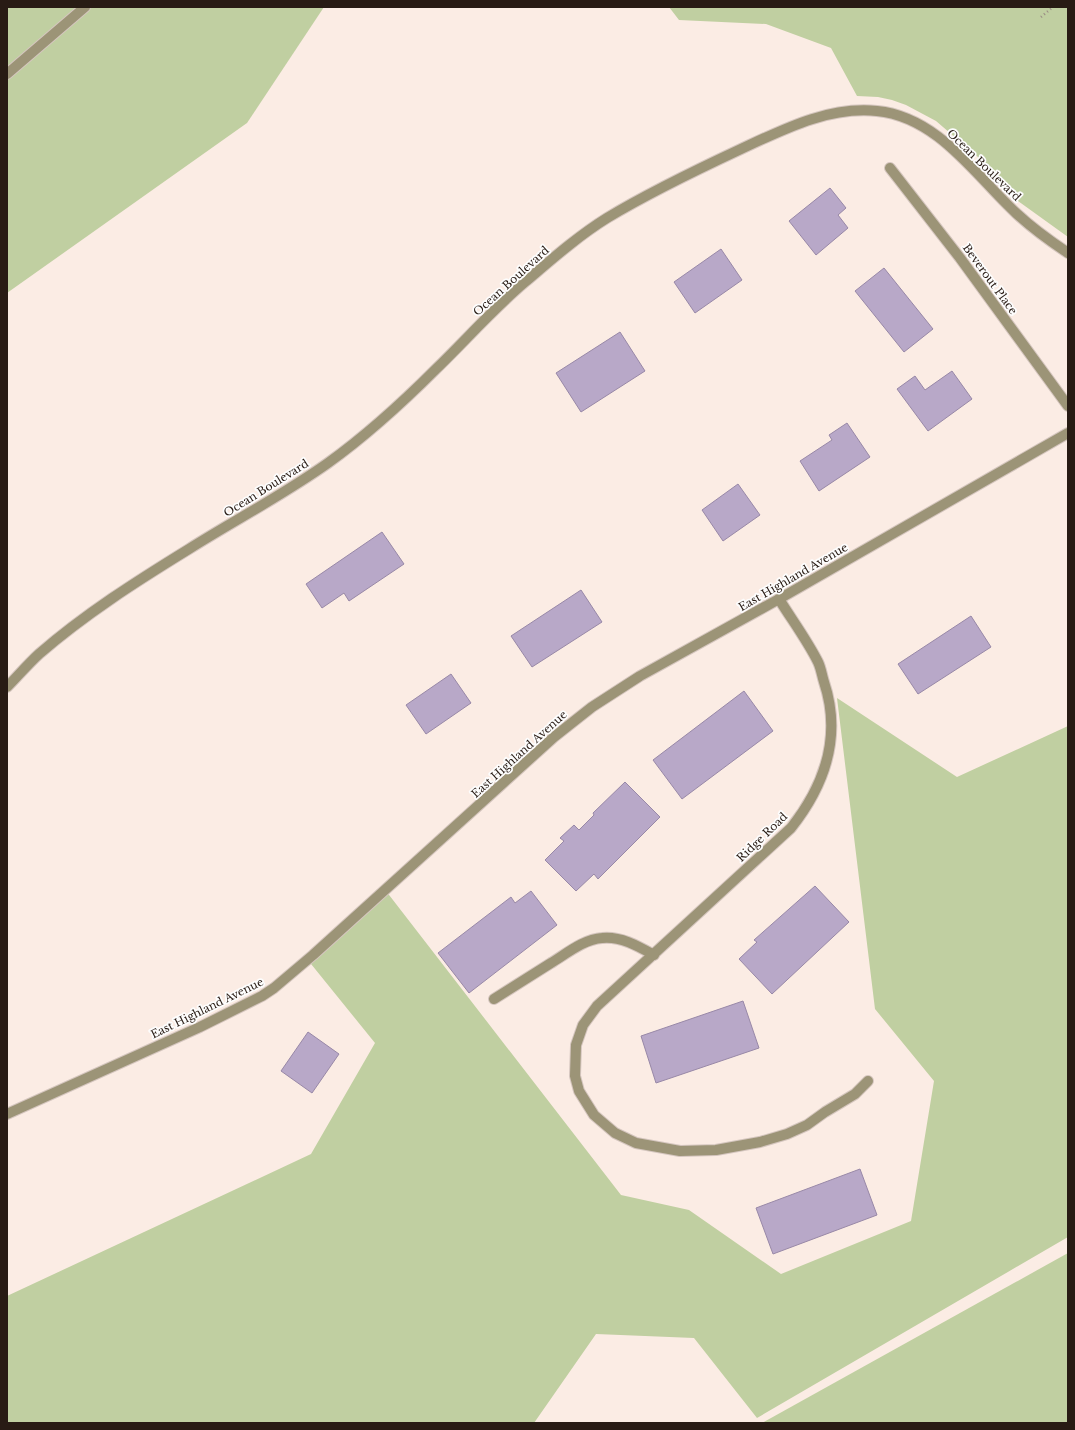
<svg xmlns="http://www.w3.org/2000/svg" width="1075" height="1430" font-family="'Libre Baskerville',serif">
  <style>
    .green { fill: #c0cfa1 }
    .building { fill: #b8a8c8; stroke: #9888a7 }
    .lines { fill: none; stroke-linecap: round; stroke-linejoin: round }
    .minor-casing { stroke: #d5c6bf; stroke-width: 12 }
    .path { stroke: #998b84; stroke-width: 2.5; stroke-dasharray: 1 3; stroke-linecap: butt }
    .minor { stroke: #9c9477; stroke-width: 10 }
    .labels { text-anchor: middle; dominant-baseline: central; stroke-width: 3.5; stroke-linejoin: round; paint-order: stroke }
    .street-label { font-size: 11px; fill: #281b14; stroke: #fdfdfd }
  </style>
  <rect width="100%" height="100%" fill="#fbece4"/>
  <g class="green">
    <path d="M 7,7 L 324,7 L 247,123 L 7,293 Z"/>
    <path d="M 669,7 L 1068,7 L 1068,237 L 1018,201 L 978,157 L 936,121 L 906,105 L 892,100 L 878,97 L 857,96 L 831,48 L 766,24 L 679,20 Z"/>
    <path d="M 837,698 L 957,777 L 1068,726 L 1068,1237 L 757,1418 L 694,1338 L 596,1334 L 534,1423 L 7,1423 L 7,1296 L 311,1154 L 375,1043 L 307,959 L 386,891 L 621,1195 L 689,1210 L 781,1274 L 911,1221 L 934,1081 L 875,1009 Z"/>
    <path d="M 1068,1253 L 1068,1423 L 762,1423 Z"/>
  </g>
  <g class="building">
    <path d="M 830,188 L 846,208 L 838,215 L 848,228 L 816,255 L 789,221 Z"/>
    <path d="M 721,249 L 742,280 L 695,313 L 674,282 Z"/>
    <path d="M 884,268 L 933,329 L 904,352 L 855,291 Z"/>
    <path d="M 620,332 L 645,371 L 581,412 L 556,373 Z"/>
    <path d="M 952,371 L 972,399 L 928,431 L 897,389 L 915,376 L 925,390 Z"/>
    <path d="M 847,423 L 870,457 L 819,491 L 800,461 L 832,440 L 829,435 Z"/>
    <path d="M 738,484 L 760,515 L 723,541 L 702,510 Z"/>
    <path d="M 382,532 L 404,564 L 349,601 L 344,593 L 322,608 L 306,584 Z"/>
    <path d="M 581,590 L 602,622 L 532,667 L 511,636 Z"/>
    <path d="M 971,616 L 991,647 L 918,694 L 898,664 Z"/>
    <path d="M 451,674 L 471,703 L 426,734 L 406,705 Z"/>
    <path d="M 744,691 L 773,731 L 682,799 L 653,760 Z"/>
    <path d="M 625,782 L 660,817 L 598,879 L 594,874 L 576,891 L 545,860 L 564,841 L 560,838 L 574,825 L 579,830 L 594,815 L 593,813 Z"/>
    <path d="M 815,886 L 849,922 L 772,994 L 739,959 L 757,942 L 754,940 Z"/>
    <path d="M 531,891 L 557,925 L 469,993 L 438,953 L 511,897 L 515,903 Z"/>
    <path d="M 743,1001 L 759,1048 L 656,1083 L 641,1036 Z"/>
    <path d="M 308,1032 L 339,1054 L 312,1093 L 281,1071 Z"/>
    <path d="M 860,1169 L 877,1215 L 773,1254 L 756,1208 Z"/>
  </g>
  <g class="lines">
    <g class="minor-casing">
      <g id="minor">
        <path d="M 7,74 L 85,7"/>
        <path d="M 890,168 L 960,258 L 1068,406"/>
        <path d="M 779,599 C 792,620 807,640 818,662 C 821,668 822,676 824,682 C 842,736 825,785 791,828 L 597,1006 L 583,1025 L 576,1045 L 575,1076 L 579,1091 L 594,1115 L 615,1133 L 636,1143 L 680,1151 L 716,1150 L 760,1142 L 787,1134 L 807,1125 L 825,1112 L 855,1094 L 868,1081"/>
        <path d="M 7,687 C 18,676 28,664 39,654 C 85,614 137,581 189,549 C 235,520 283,495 328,463 C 367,435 402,403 436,369 C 466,340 493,309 525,282 C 551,260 578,236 607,218 C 650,192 696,170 741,149 C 784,129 829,106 877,111 C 938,117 975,175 1016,213 C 1032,228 1050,241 1068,253"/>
        <path d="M 494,999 C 513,987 532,975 551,963 C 566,954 584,939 602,938 C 621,936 638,946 654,955"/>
        <path d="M 7,1114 L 200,1027 L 262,996 L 274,988 L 313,955 L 554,737 L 592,707 L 640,676 L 779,599 L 1068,433"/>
      </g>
    </g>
    <path class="path" d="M 1041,17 L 1053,7"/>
    <use href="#minor" class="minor"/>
  </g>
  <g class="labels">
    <g class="street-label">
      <text transform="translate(984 165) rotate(44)">Ocean Boulevard</text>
      <text transform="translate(990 279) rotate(54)">Beverout Place</text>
      <text transform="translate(511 281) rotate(-42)">Ocean Boulevard</text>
      <text transform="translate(266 488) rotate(-32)">Ocean Boulevard</text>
      <text transform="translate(793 577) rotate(-30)">East Highland Avenue</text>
      <text transform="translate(519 754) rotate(-42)">East Highland Avenue</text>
      <text transform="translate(762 837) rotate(-44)">Ridge Road</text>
      <text transform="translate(207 1008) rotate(-26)">East Highland Avenue</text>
    </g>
  </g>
  <rect width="1075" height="1430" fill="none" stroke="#281b14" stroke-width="16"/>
</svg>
